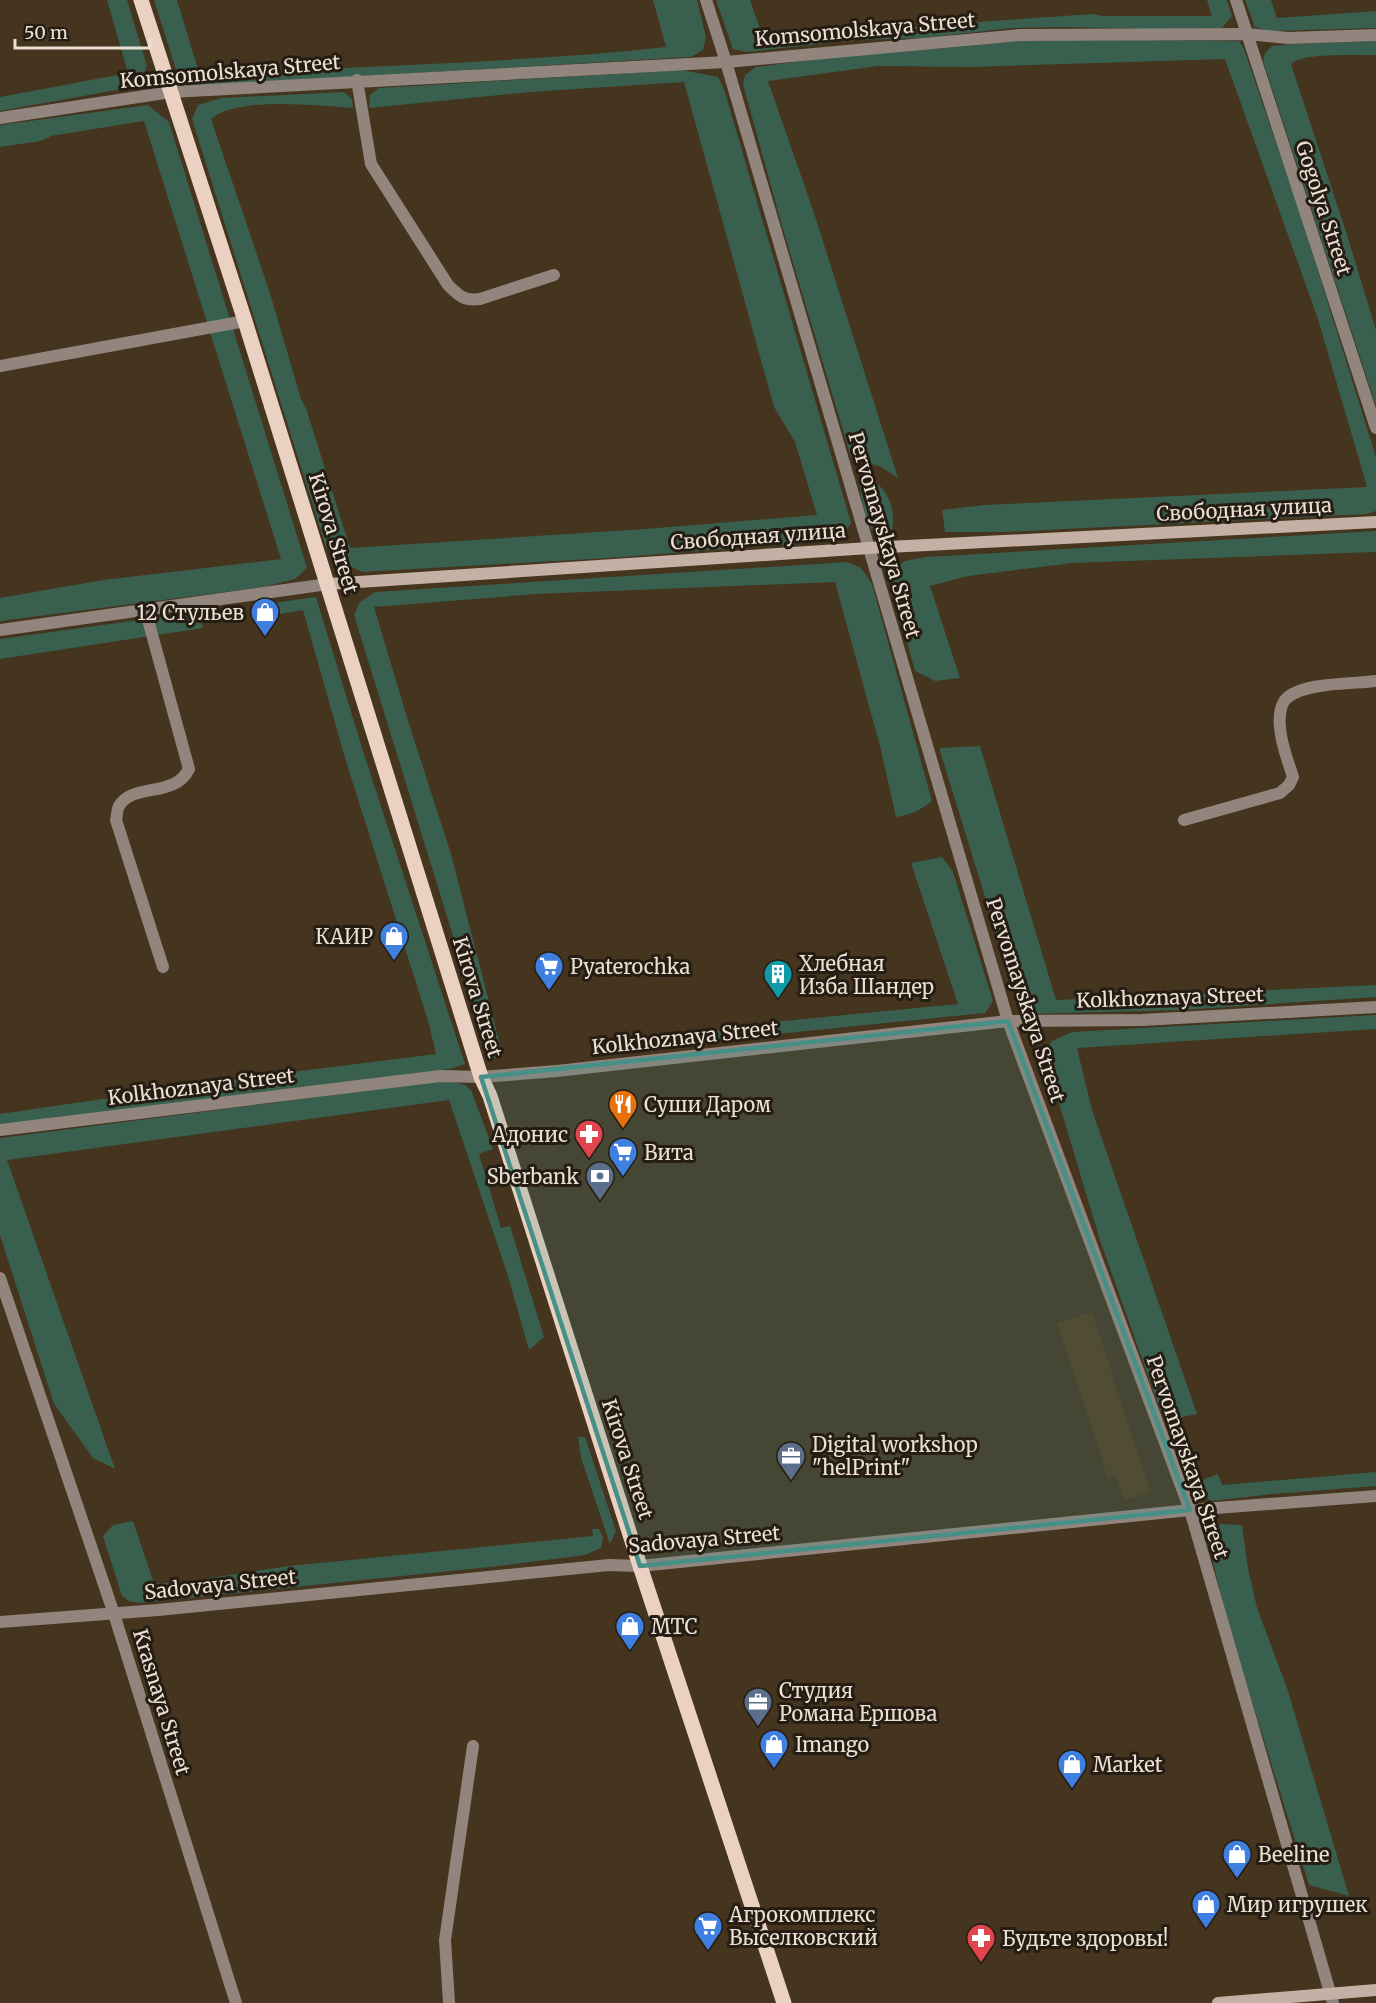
<svg xmlns="http://www.w3.org/2000/svg" width="1376" height="2003" font-family="Merriweather,serif">
  <style>
    .built { fill: #533c20 }
    .grass { fill: #395f4e }
    .lines { fill: none; stroke-linecap: round; stroke-linejoin: round }
    .street { stroke: #91857d; stroke-width: 12 }
    .secondary { stroke: #c4b0a4; stroke-width: 12 }
    .primary { stroke: #ebd1c2; stroke-width: 15 }
    .marked { fill: #469087; fill-opacity: 0.2; stroke: #469087; stroke-width: 4.5; stroke-linejoin: round }
    .labels { text-anchor: middle; dominant-baseline: central; stroke-width: 6; stroke-linejoin: round; paint-order: stroke }
    .street-label { font-size: 20px; fill: #ebe0d3; stroke: #251d14 }
    .poi-label { font-size: 20px; fill: #ebe0d3; stroke: #251d14; text-anchor: start }
  </style>
  <rect width="100%" height="100%" fill="#45341e"/>
  <path class="built" d="M 1092,1312 L 1151,1492 L 1124,1500 L 1116,1477 L 1108,1479 L 1057,1323 Z"/>
  <g class="grass">
    <path d="M 107,0 L 127,0 L 147,66 L 140,82 L 128,88 L 0,111 L 0,97 L 128,73 Z"/>
    <path d="M 154,0 L 177,0 L 200,76 C 355,65 512,64 666,47 L 653,0 L 697,0 L 706,37 L 703,50 L 691,57 L 188,86 L 180,82 Z"/>
    <path d="M 716,0 L 750,0 L 763,37 L 1093,14 L 1102,16 L 1212,16 L 1207,0 L 1227,0 L 1232,16 L 1222,28 L 1184,30 L 1062,27 L 1012,28 L 923,38 L 857,40 L 747,52 L 733,49 Z"/>
    <path d="M 1245,0 L 1271,0 L 1277,18 L 1376,11 L 1376,28 L 1267,31 L 1255,27 Z"/>
    <path d="M 1143,40 L 1239,41 L 1244,49 L 1298,207 L 1376,457 L 1376,511 L 1367,514 L 1004,532 L 945,532 L 942,510 L 984,505 L 1367,487 L 1318,319 L 1225,59 L 971,67 L 878,66 L 768,81 L 814,213 L 898,478 L 881,467 L 851,457 L 782,226 L 743,84 L 745,75 L 756,67 L 878,51 L 934,49 L 1022,41 Z"/>
    <path d="M 1376,41 L 1376,55 C 1357,56 1304,52 1291,64 L 1348,238 L 1376,330 L 1376,406 L 1263,61 L 1265,53 L 1272,46 L 1292,44 Z"/>
    <path d="M 682,70 L 718,77 L 724,89 L 851,523 L 844,534 L 830,541 L 609,558 L 362,572 L 340,561 L 326,547 L 192,119 L 198,105 L 221,98 L 344,92 L 352,99 L 353,108 C 317,106 239,96 211,119 L 269,290 L 301,399 L 306,408 L 350,548 L 645,529 L 817,515 L 795,442 L 774,407 L 684,82 L 530,92 L 369,108 L 370,95 L 379,88 Z"/>
    <path d="M 148,105 L 169,122 L 307,568 L 295,579 L 264,587 L 0,621 L 0,598 L 103,580 L 281,559 L 144,121 L 51,136 L 41,141 L 0,147 L 0,125 Z"/>
    <path d="M 868,478 C 888,487 896,509 892,530 L 883,535 L 874,533 C 865,520 860,500 860,484 Z"/>
    <path d="M 1376,531 L 1376,552 L 1073,563 L 968,576 L 930,586 L 960,678 L 935,681 L 915,671 L 893,590 L 894,568 L 905,561 L 926,557 Z"/>
    <path d="M 847,562 L 861,568 L 872,584 L 932,801 C 921,810 910,815 896,817 L 880,746 L 835,582 L 537,594 L 374,607 L 409,724 L 451,854 L 503,1056 L 491,1059 L 354,615 L 360,602 L 375,592 Z"/>
    <path d="M 316,597 L 363,751 L 465,1064 L 450,1069 L 0,1125 L 0,1114 L 252,1077 L 436,1054 L 429,1024 L 345,758 L 303,610 L 262,617 L 259,605 Z"/>
    <path d="M 198,612 L 203,628 L 0,659 L 0,639 Z"/>
    <path d="M 980,746 L 1056,1000 L 1376,985 L 1376,997 L 1182,1010 L 1028,1014 L 1016,997 L 939,748 Z"/>
    <path d="M 942,857 L 953,872 L 993,1001 L 985,1013 L 657,1046 L 656,1039 L 773,1022 L 958,1004 L 911,863 Z"/>
    <path d="M 1376,1015 L 1376,1029 L 1077,1048 L 1092,1110 L 1197,1414 L 1164,1421 L 1100,1240 L 1044,1053 L 1052,1041 L 1072,1032 Z"/>
    <path d="M 449,1080 L 465,1085 L 471,1090 L 493,1149 L 479,1154 L 501,1228 L 510,1226 L 544,1337 L 529,1350 L 508,1276 L 449,1100 L 7,1160 L 115,1469 L 93,1458 L 54,1404 L 0,1235 L 0,1138 Z"/>
    <path d="M 578,1437 L 585,1437 L 616,1531 L 610,1544 L 581,1458 Z"/>
    <path d="M 1376,1472 L 1376,1486 L 1273,1494 L 1212,1501 L 1193,1492 L 1189,1485 L 1218,1474 L 1222,1485 Z"/>
    <path d="M 133,1521 L 154,1583 L 177,1583 L 289,1566 L 593,1536 L 592,1529 L 599,1529 L 603,1538 L 601,1548 L 585,1555 L 499,1566 L 140,1603 L 129,1601 L 122,1596 L 103,1536 L 113,1525 Z"/>
    <path d="M 1221,1524 L 1242,1525 L 1248,1568 L 1257,1608 L 1287,1688 L 1349,1896 L 1309,1885 L 1227,1621 L 1206,1533 Z"/>
  </g>
  <g class="lines">
    <g class="street">
      <path d="M 706,0 L 726,62 L 1008,1021 L 1190,1510 L 1333,2003"/>
      <path d="M 1236,0 L 1376,428"/>
      <path d="M 357,80 L 371,164 L 448,285 C 459,296 464,301 480,299 L 554,275"/>
      <path d="M 0,118 L 171,92 L 726,62 L 1020,35 L 1247,34 L 1288,38 L 1376,35"/>
      <path d="M 0,366 L 245,321"/>
      <path d="M 145,609 L 189,769 C 174,799 133,782 119,806 C 117,809 117,816 116,820 L 163,967"/>
      <path d="M 0,630 L 328,584"/>
      <path d="M 1184,820 L 1280,793 L 1289,785 L 1293,777 C 1288,761 1281,744 1280,727 C 1279,719 1280,706 1285,700 C 1300,682 1354,684 1376,681"/>
      <path d="M 0,1130 L 440,1076 L 481,1077 L 557,1071 L 1008,1021 L 1142,1020 L 1376,1007"/>
      <path d="M 0,1278 L 114,1614 L 236,2003"/>
      <path d="M 0,1622 L 158,1610 L 609,1565 L 640,1566 L 1190,1510 L 1376,1496"/>
      <path d="M 449,2003 L 445,1940 L 473,1746"/>
    </g>
    <g class="secondary">
      <path d="M 328,584 L 869,548 L 1376,522"/>
      <path d="M 1218,2003 L 1376,1990"/>
    </g>
    <path class="primary" d="M 141,0 L 245,321 L 481,1077 L 490,1096 L 640,1566 L 784,2003"/>
  </g>
  <path class="marked" d="M 1008,1021 L 1190,1510 L 640,1566 L 481,1077 Z"/>
  <defs>
    <g id="shop-pin" transform="scale(1.5)"><path d="M0 17L-7.5 6A9.5 9.5 0 1 1 7.5 6Z" fill="#3f7fe0" stroke="#251d14"/><path d="M-5-2.5h2.3a2.7 3.5 0 0 1 5.4 0H5L5.5 6h-11ZM-1.5-2.5h3a1.5 2.3 0 0 0-3 0Z" fill="#fff"/></g>
    <g id="supermarket-pin" transform="scale(1.5)"><path d="M0 17L-7.5 6A9.5 9.5 0 1 1 7.5 6Z" fill="#3f7fe0" stroke="#251d14"/><path d="M-6-5.5h2.5l.6 2H6L4.5 2H-2.5L-4.4-4H-6ZM-1.5 3.2a1.3 1.3 0 1 0 .1 0ZM3 3.2a1.3 1.3 0 1 0 .1 0Z" fill="#fff"/></g>
    <g id="building-pin" transform="scale(1.5)"><path d="M0 17L-7.5 6A9.5 9.5 0 1 1 7.5 6Z" fill="#0f9aa8" stroke="#251d14"/><path d="M-4-6H4V6H1V3H-1V6H-4ZM-2.5-4.3h1.7v1.8h-1.7ZM.8-4.3h1.7v1.8H.8ZM-2.5-1h1.7V.8h-1.7ZM.8-1h1.7V.8H.8Z" fill="#fff"/></g>
    <g id="restaurant-pin" transform="scale(1.5)"><path d="M0 17L-7.5 6A9.5 9.5 0 1 1 7.5 6Z" fill="#e8710a" stroke="#251d14"/><path d="M-5-6h1v4h1v-4h1v4h1v-4h1v5L-1.5 .5V6h-2V.5L-5-1ZM5-6V6H3V1.5H1.5Q1.5-4 5-6Z" fill="#fff"/></g>
    <g id="pharmacy-pin" transform="scale(1.5)"><path d="M0 17L-7.5 6A9.5 9.5 0 1 1 7.5 6Z" fill="#e0444e" stroke="#251d14"/><path d="M-2-6h4v4h4v4h-4v4h-4v-4h-4v-4h4Z" fill="#fff"/></g>
    <g id="bank-pin" transform="scale(1.5)"><path d="M0 17L-7.5 6A9.5 9.5 0 1 1 7.5 6Z" fill="#5c6f8a" stroke="#251d14"/><path d="M-6-4H6V4H-6ZM0-2.3a2.3 2.3 0 1 0 0 4.6a2.3 2.3 0 1 0 0-4.6Z" fill="#fff"/></g>
    <g id="office-pin" transform="scale(1.5)"><path d="M0 17L-7.5 6A9.5 9.5 0 1 1 7.5 6Z" fill="#5c6f8a" stroke="#251d14"/><path d="M-6-3h4V-5.5h4V-3h4V5H-6ZM-1-4.5V-3h2v-1.5ZM-6 0V1H6V0Z" fill="#fff"/></g>
  </defs>
  <g fill-rule="evenodd">
    <use href="#shop-pin" x="265" y="612"/>
    <use href="#shop-pin" x="394" y="936"/>
    <use href="#supermarket-pin" x="549" y="966"/>
    <use href="#building-pin" x="778" y="974"/>
    <use href="#restaurant-pin" x="623" y="1104"/>
    <use href="#pharmacy-pin" x="589" y="1134"/>
    <use href="#supermarket-pin" x="623" y="1152"/>
    <use href="#bank-pin" x="600" y="1176"/>
    <use href="#office-pin" x="791" y="1456"/>
    <use href="#shop-pin" x="630" y="1626"/>
    <use href="#office-pin" x="758" y="1702"/>
    <use href="#shop-pin" x="774" y="1744"/>
    <use href="#shop-pin" x="1072" y="1764"/>
    <use href="#shop-pin" x="1237" y="1854"/>
    <use href="#shop-pin" x="1206" y="1904"/>
    <use href="#supermarket-pin" x="708" y="1926"/>
    <use href="#pharmacy-pin" x="981" y="1938"/>
  </g>
  <g class="labels">
    <g class="street-label">
      <text transform="translate(865 29) rotate(-5)">Komsomolskaya Street</text>
      <text transform="translate(230 71) rotate(-5)">Komsomolskaya Street</text>
      <text transform="translate(1324 208) rotate(72)">Gogolya Street</text>
      <text transform="translate(1244 509) rotate(-3)">Свободная улица</text>
      <text transform="translate(334 533) rotate(73)">Kirova Street</text>
      <text transform="translate(885 535) rotate(74)">Pervomayskaya Street</text>
      <text transform="translate(758 536) rotate(-4)">Свободная улица</text>
      <text transform="translate(478 997) rotate(73)">Kirova Street</text>
      <text transform="translate(1170 997) rotate(-2)">Kolkhoznaya Street</text>
      <text transform="translate(1026 1000) rotate(72)">Pervomayskaya Street</text>
      <text transform="translate(685 1037) rotate(-6)">Kolkhoznaya Street</text>
      <text transform="translate(201 1086) rotate(-7)">Kolkhoznaya Street</text>
      <text transform="translate(1188 1457) rotate(71)">Pervomayskaya Street</text>
      <text transform="translate(628 1459) rotate(72)">Kirova Street</text>
      <text transform="translate(704 1539) rotate(-5)">Sadovaya Street</text>
      <text transform="translate(220 1584) rotate(-6)">Sadovaya Street</text>
      <text transform="translate(162 1702) rotate(73)">Krasnaya Street</text>
    </g>
    <g class="poi-label">
      <text x="244" y="612" text-anchor="end">12 Стульев</text>
      <text x="373" y="936" text-anchor="end">КАИР</text>
      <text x="799" y="963">Хлебная<tspan x="799" dy="23">Изба Шандер</tspan></text>
      <text x="570" y="966">Pyaterochka</text>
      <text x="644" y="1104">Суши Даром</text>
      <text x="568" y="1134" text-anchor="end">Адонис</text>
      <text x="644" y="1152">Вита</text>
      <text x="579" y="1176" text-anchor="end">Sberbank</text>
      <text x="812" y="1444">Digital workshop<tspan x="812" dy="23">"helPrint"</tspan></text>
      <text x="651" y="1626">МТС</text>
      <text x="779" y="1690">Студия<tspan x="779" dy="23">Романа Ершова</tspan></text>
      <text x="795" y="1744">Imango</text>
      <text x="1093" y="1764">Market</text>
      <text x="1258" y="1854">Beeline</text>
      <text x="1227" y="1904">Мир игрушек</text>
      <text x="729" y="1914">Агрокомплекс<tspan x="729" dy="23">Выселковский</tspan></text>
      <text x="1002" y="1938">Будьте здоровы!</text>
    </g>
  </g>
  <path d="M15 39v9h135v-9" fill="none" stroke="#ebe0d3" stroke-width="3"/>
  <text x="24" y="39" font-size="18" fill="#ebe0d3" stroke="#251d14" stroke-width="4.5" paint-order="stroke">50 m</text>
</svg>
